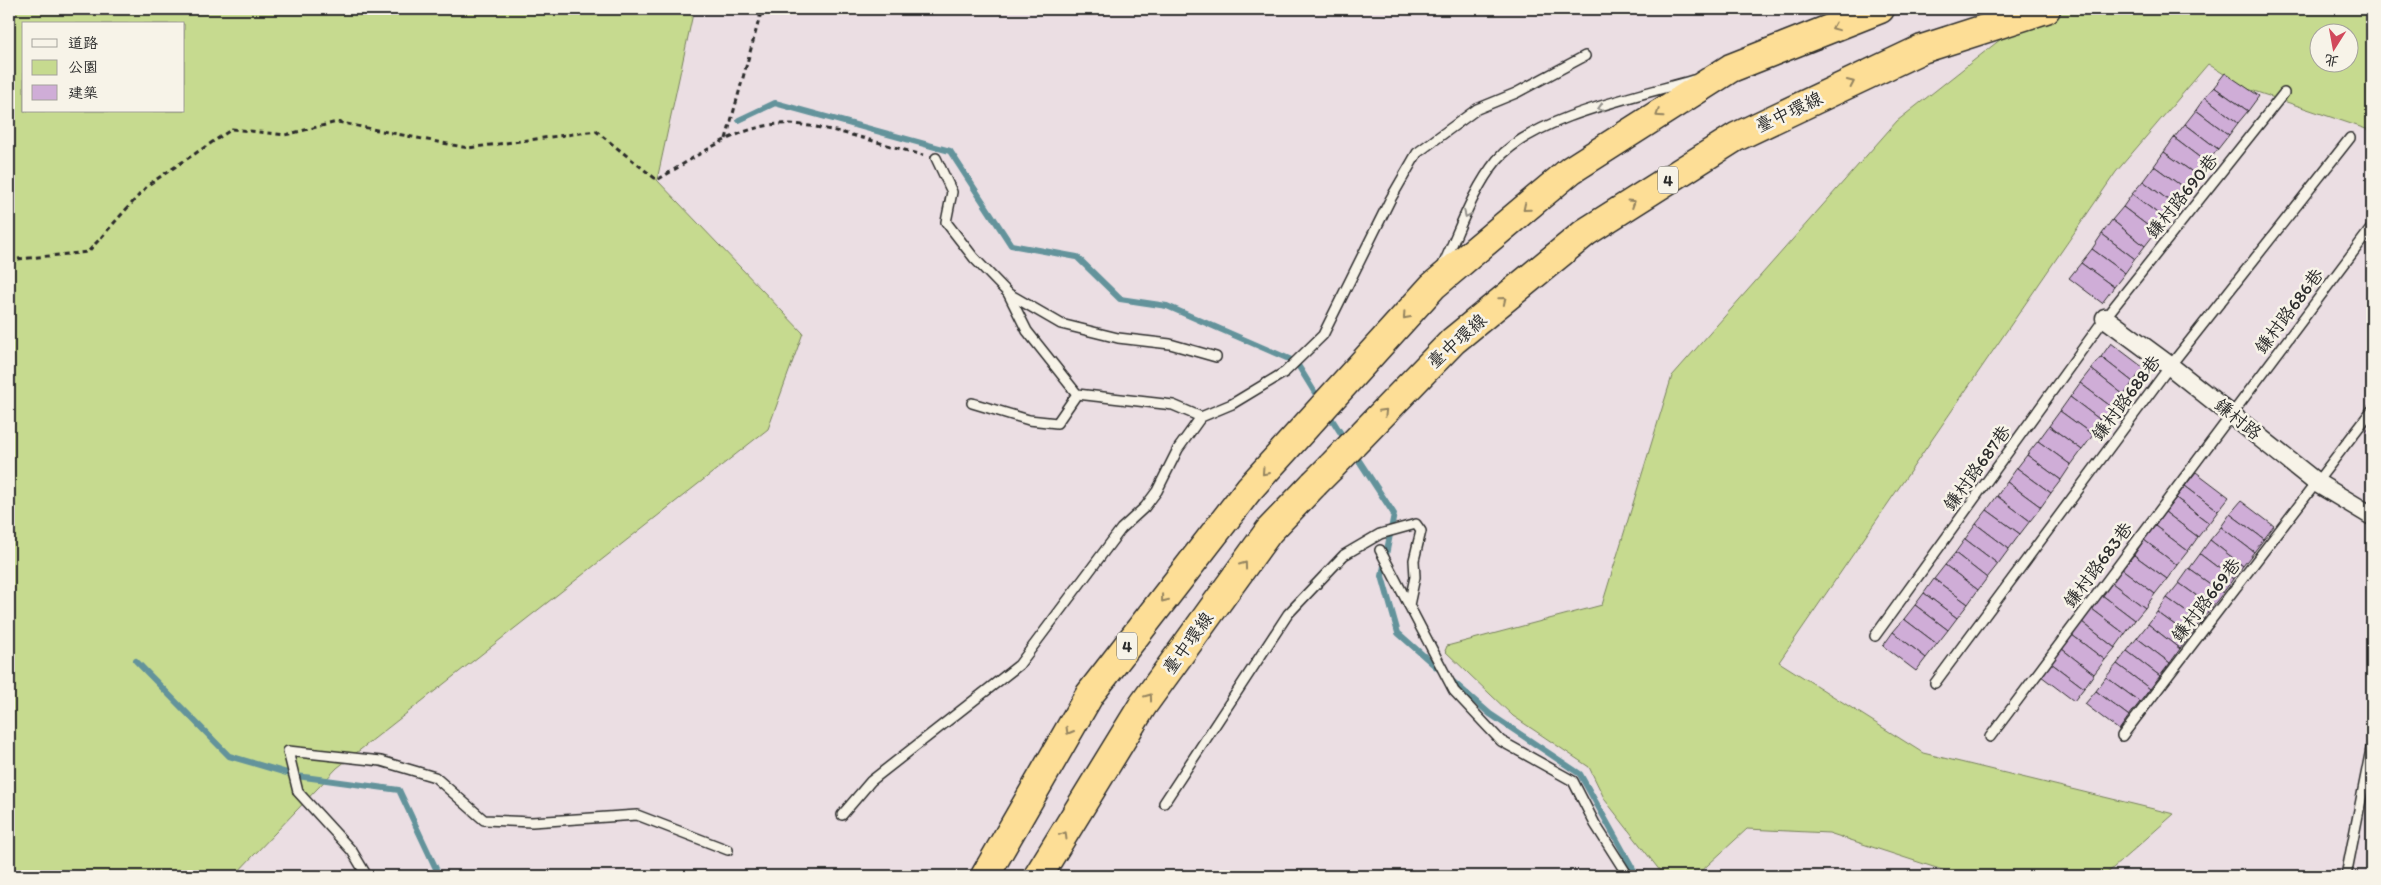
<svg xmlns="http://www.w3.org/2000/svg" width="2381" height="885" font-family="Itim,'LXGW WenKai TC',sans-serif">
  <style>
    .green { fill: #c6da8f; stroke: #78825d; fill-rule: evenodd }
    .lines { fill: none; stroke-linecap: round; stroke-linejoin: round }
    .stream { stroke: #63939b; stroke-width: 6 }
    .building { fill: #cfadd7; stroke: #2b2b2b }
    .service-casing { stroke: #2b2b2b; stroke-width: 12 }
    .minor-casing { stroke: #2b2b2b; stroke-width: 21 }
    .motorway-casing { stroke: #2b2b2b; stroke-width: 31 }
    .path { stroke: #2b2b2b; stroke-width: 3; stroke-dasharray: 5 4; stroke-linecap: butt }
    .service { stroke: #f7f3e8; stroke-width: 9 }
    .minor { stroke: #f7f3e8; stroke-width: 18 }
    .motorway { stroke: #fdde96; stroke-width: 28 }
    .motorway-bridge-casing { stroke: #2b2b2b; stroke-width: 31; stroke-linecap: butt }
    .motorway-bridge { stroke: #fdde96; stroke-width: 28 }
    .oneway { stroke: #948460 }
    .oneway2 { stroke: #918f8a }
    .labels { text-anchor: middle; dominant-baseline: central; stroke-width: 5; stroke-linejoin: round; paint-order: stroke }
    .shield { fill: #f7f3e8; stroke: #686764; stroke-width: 1 }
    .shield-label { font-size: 16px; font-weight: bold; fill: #2b2b2b }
    .street-label { font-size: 18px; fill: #2b2b2b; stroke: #f7f3e8 }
  </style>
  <rect width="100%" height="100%" fill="#ebdee3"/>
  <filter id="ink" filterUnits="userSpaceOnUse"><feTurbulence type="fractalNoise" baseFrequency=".02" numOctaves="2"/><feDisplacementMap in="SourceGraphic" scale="10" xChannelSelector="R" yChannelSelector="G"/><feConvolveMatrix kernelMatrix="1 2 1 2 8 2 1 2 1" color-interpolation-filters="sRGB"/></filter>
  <g filter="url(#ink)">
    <g class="green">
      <path d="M 9,9 L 694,9 L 657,180 L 803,333 L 768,429 L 337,768 L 234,876 L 9,876 ZM 24,24 L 184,24 L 184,111 L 24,111 Z"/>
      <path d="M 2039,9 L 2372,9 L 2372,131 L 2248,89 L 2208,64 L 2116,172 L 1779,662 L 1923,753 L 2174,814 L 2104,876 L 1961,876 L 1829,833 L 1747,829 L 1696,876 L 1664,876 L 1605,800 L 1589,767 L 1513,716 L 1445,651 L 1447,646 L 1602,605 L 1672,376 L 1897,121 ZM 2318,32 L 2348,32 L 2348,62 L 2318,62 Z"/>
    </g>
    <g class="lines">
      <g class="stream">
        <path d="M 739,120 L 775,103 L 950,151 L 1011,245 L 1077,257 L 1120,299 L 1167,306 L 1296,362 L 1320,401"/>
        <path d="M 1328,413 L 1347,443"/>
        <path d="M 1354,453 L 1394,514 L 1382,576 L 1398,633 L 1442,672"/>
        <path d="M 136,661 L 229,756 L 297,776 L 399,790 L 438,873 L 453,876"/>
        <path d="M 1450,679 L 1490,714 L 1580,774 L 1637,876"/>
      </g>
    </g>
    <g class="building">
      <path d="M 2225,73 L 2259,96 L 2248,111 L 2214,87 Z"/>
      <path d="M 2214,87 L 2248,111 L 2238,123 L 2205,97 Z"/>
      <path d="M 2205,97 L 2238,123 L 2229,135 L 2196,110 Z"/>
      <path d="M 2196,110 L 2229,135 L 2218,149 L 2185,124 Z"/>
      <path d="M 2185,124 L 2218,149 L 2207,163 L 2174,138 Z"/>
      <path d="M 2174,138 L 2207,163 L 2198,176 L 2164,152 Z"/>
      <path d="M 2164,152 L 2198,176 L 2187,190 L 2154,166 Z"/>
      <path d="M 2154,166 L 2187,190 L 2176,206 L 2143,181 Z"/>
      <path d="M 2143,181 L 2176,206 L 2165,219 L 2132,194 Z"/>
      <path d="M 2132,194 L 2165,219 L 2156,232 L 2123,207 Z"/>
      <path d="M 2123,207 L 2156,232 L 2145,246 L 2112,220 Z"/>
      <path d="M 2112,220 L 2145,246 L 2135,259 L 2102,234 Z"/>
      <path d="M 2102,234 L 2135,259 L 2125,273 L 2092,249 Z"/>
      <path d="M 2092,249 L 2125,273 L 2114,287 L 2081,263 Z"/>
      <path d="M 2081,263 L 2114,287 L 2102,303 L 2069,278 Z"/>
      <path d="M 2111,343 L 2144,368 L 2133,382 L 2101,357 Z"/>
      <path d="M 2101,357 L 2133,382 L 2124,395 L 2091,369 Z"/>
      <path d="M 2091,369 L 2124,395 L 2113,408 L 2080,383 Z"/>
      <path d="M 2080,383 L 2113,408 L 2103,422 L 2070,397 Z"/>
      <path d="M 2070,397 L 2103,422 L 2093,435 L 2060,411 Z"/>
      <path d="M 2060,411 L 2093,435 L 2082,450 L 2049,426 Z"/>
      <path d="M 2372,424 L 2372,437 L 2366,432 Z"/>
      <path d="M 2049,426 L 2082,450 L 2071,465 L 2038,441 Z"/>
      <path d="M 2038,441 L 2071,465 L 2061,480 L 2027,455 Z"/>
      <path d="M 2027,455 L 2061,480 L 2051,493 L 2017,468 Z"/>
      <path d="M 2017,468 L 2051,493 L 2041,507 L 2007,482 Z"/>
      <path d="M 2196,472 L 2229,497 L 2218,511 L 2185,486 Z"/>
      <path d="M 2007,482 L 2041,507 L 2030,521 L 1997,496 Z"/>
      <path d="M 2185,486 L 2218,511 L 2209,523 L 2176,498 Z"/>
      <path d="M 1997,496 L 2030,521 L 2020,534 L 1987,510 Z"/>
      <path d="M 2176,498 L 2209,523 L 2198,537 L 2165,512 Z"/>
      <path d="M 2241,501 L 2274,526 L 2264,539 L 2230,514 Z"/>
      <path d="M 1987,510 L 2020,534 L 2009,549 L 1976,524 Z"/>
      <path d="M 2165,512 L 2198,537 L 2188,551 L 2155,526 Z"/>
      <path d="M 2230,514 L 2264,539 L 2254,552 L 2221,527 Z"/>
      <path d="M 1976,524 L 2009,549 L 1998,564 L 1965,539 Z"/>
      <path d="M 2155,526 L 2188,551 L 2177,565 L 2144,540 Z"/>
      <path d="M 2221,527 L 2254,552 L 2243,566 L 2210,540 Z"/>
      <path d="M 1965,539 L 1998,564 L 1987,578 L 1955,553 Z"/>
      <path d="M 2144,540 L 2177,565 L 2167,579 L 2134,555 Z"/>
      <path d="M 2210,540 L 2243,566 L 2233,579 L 2200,554 Z"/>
      <path d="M 1955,553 L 1987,578 L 1978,590 L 1945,565 Z"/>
      <path d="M 2200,554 L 2233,579 L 2223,593 L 2189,569 Z"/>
      <path d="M 2134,555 L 2167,579 L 2155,594 L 2122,569 Z"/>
      <path d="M 1945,565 L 1978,590 L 1968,604 L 1934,579 Z"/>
      <path d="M 2122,569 L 2155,594 L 2145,608 L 2112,583 Z"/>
      <path d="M 2189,569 L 2223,593 L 2212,607 L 2179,583 Z"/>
      <path d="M 1934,579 L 1968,604 L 1957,618 L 1924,593 Z"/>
      <path d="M 2112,583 L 2145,608 L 2135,620 L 2102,595 Z"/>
      <path d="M 2179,583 L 2212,607 L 2200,622 L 2167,598 Z"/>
      <path d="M 1924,593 L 1957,618 L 1948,630 L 1915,605 Z"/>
      <path d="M 2102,595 L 2135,620 L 2125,634 L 2092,609 Z"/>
      <path d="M 2167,598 L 2200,622 L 2190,636 L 2157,612 Z"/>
      <path d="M 1915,605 L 1948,630 L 1937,644 L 1904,619 Z"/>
      <path d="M 2092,609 L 2125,634 L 2115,648 L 2082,622 Z"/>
      <path d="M 2157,612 L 2190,636 L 2180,649 L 2148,624 Z"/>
      <path d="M 1904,619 L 1937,644 L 1926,658 L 1893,632 Z"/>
      <path d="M 2082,622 L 2115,648 L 2105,660 L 2072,635 Z"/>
      <path d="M 2148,624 L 2180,649 L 2170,663 L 2137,638 Z"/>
      <path d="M 1893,632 L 1926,658 L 1916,671 L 1883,646 Z"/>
      <path d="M 2072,635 L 2105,660 L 2094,674 L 2062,649 Z"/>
      <path d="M 2137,638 L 2170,663 L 2160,676 L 2127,651 Z"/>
      <path d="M 2062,649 L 2094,674 L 2084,688 L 2051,663 Z"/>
      <path d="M 2127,651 L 2160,676 L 2150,689 L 2117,664 Z"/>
      <path d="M 2051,663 L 2084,688 L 2074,701 L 2041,676 Z"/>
      <path d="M 2117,664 L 2150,689 L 2140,702 L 2106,677 Z"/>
      <path d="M 2106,677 L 2140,702 L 2129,716 L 2096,691 Z"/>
      <path d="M 2096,691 L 2129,716 L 2119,730 L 2085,704 Z"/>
    </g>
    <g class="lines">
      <g class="service-casing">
        <g id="service">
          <path d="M 936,158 L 952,192 L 946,222 L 974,258 L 1009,294 L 1061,324 L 1118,338 L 1170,344 L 1216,357"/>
          <path d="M 1443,265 C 1459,231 1473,189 1497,160 C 1533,117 1639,96 1693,80"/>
          <path d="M 1009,295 L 1027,331 L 1077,394 L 1173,405 L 1201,417"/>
          <path d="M 972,403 L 1029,420 L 1057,423 L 1077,394"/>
          <path d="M 1380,550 L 1454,691 L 1501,741 L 1573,781 L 1595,824 L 1628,876"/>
          <path d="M 1875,636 L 2105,318 L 2284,93"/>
          <path d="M 1935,683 L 2170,366 L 2350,138"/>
          <path d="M 2122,736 L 2372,410"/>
          <path d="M 1990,737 L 2372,227"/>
          <path d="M 1164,803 L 1288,614 L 1344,555 L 1380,534 L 1416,524 L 1421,531 L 1414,560 L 1415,577 L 1409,605"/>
          <path d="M 842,815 L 871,781 L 1019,665 L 1121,529 L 1145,507 L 1157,491 L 1178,449 L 1201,417 L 1232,404 L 1285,372 L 1323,335 L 1390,200 L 1417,153 L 1477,109 L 1516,93 L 1585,56"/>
          <path d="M 367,876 L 352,851 L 298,792 L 288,751 L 381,761 L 435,777 L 484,820 L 532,822 L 637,815 L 728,850"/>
          <path d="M 2346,876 L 2372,744"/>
        </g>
      </g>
      <g class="minor-casing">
        <path id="minor" d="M 2105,318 L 2170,366 L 2317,483 L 2372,516"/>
      </g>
      <g class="motorway-casing">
        <g id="motorway">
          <path d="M 1331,467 L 1453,341 L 1586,232 L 1736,137 L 1922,49 L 2046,9"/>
          <path d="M 985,876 L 1090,694 L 1249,489 L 1433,286 L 1571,170 L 1731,68 L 1880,9"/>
          <path d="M 1038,876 L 1143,705 L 1269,531 L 1314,484"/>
        </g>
      </g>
      <g class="path">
        <path d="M 726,139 L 762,9"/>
        <path d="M 9,260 L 88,252 L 148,185 L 232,129 L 285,135 L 337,122 L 468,148 L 596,131 L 657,180 C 693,159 728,132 770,125 C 809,118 883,145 923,155"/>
      </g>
      <use href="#service" class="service"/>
      <use href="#minor" class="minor"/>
      <use href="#motorway" class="motorway"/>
      <g class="motorway-bridge-casing">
        <path id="motorway-bridge" d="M 1314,484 L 1331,467"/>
      </g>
      <use href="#motorway-bridge" class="motorway-bridge"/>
    </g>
    <defs><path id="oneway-chevron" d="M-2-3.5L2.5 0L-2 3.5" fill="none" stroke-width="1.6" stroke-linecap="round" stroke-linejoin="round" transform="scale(1.25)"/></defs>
    <g class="oneway">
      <use href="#oneway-chevron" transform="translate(1835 27) rotate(158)"/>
      <use href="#oneway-chevron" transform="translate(1851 83) rotate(-25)"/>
      <use href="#oneway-chevron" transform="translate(1659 114) rotate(147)"/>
      <use href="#oneway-chevron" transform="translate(1632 203) rotate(-32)"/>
      <use href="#oneway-chevron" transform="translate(1526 208) rotate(140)"/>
      <use href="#oneway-chevron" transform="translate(1503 300) rotate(-39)"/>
      <use href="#oneway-chevron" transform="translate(1406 316) rotate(132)"/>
      <use href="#oneway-chevron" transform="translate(1384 412) rotate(-46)"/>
      <use href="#oneway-chevron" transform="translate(1265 472) rotate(132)"/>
      <use href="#oneway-chevron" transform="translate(1244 565) rotate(-54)"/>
      <use href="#oneway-chevron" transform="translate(1164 599) rotate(128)"/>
      <use href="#oneway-chevron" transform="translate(1149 697) rotate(-54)"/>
      <use href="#oneway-chevron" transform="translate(1069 731) rotate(120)"/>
      <use href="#oneway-chevron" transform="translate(1064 835) rotate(-59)"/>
    </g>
    <g class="oneway2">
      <use href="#oneway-chevron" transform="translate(1601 108) rotate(163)"/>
      <use href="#oneway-chevron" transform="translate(1467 214) rotate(115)"/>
    </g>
  </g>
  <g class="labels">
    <g class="shield">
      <rect x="1658" y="166.5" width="20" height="27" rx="4"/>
      <rect x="1117" y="632.5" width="20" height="27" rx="4"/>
    </g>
    <g class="shield-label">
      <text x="1668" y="180">4</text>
      <text x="1127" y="646">4</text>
    </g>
    <g class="street-label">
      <text transform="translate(1789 112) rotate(-25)">臺中環線</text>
      <text transform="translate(2182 196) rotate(-51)">鎌村路690巷</text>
      <text transform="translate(2289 311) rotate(-53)">鎌村路686巷</text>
      <text transform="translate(1457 341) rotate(-42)">臺中環線</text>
      <text transform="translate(2126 398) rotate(-53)">鎌村路688巷</text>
      <text transform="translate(2238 419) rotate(39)">鎌村路</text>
      <text transform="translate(1977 468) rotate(-54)">鎌村路687巷</text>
      <text transform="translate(2098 565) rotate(-53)">鎌村路683巷</text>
      <text transform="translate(2206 600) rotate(-52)">鎌村路669巷</text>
      <text transform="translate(1188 643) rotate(-54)">臺中環線</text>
    </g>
  </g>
  <rect width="2381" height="885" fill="none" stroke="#f7f3e8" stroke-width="30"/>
  <rect x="15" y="15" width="2351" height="855" fill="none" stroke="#2b2b2b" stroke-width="2" filter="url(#ink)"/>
  <rect x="22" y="22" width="162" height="90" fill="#f7f3e8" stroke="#a5a39c"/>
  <rect x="32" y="39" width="25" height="8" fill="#f7f3e8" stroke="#a5a39c"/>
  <text x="68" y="48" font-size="15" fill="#2b2b2b">道路</text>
  <rect x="32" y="60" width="25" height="15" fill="#c6da8f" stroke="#a5a39c"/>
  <text x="68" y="72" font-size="15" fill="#2b2b2b">公園</text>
  <rect x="32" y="85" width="25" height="15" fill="#cfadd7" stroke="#a5a39c"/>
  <text x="68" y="98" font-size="15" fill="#2b2b2b">建築</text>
  <g transform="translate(2334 48) rotate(191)"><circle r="24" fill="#f7f3e8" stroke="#a5a39c"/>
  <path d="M0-4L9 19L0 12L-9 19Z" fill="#d1495b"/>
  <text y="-8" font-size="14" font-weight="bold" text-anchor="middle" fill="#2b2b2b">北</text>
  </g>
</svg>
